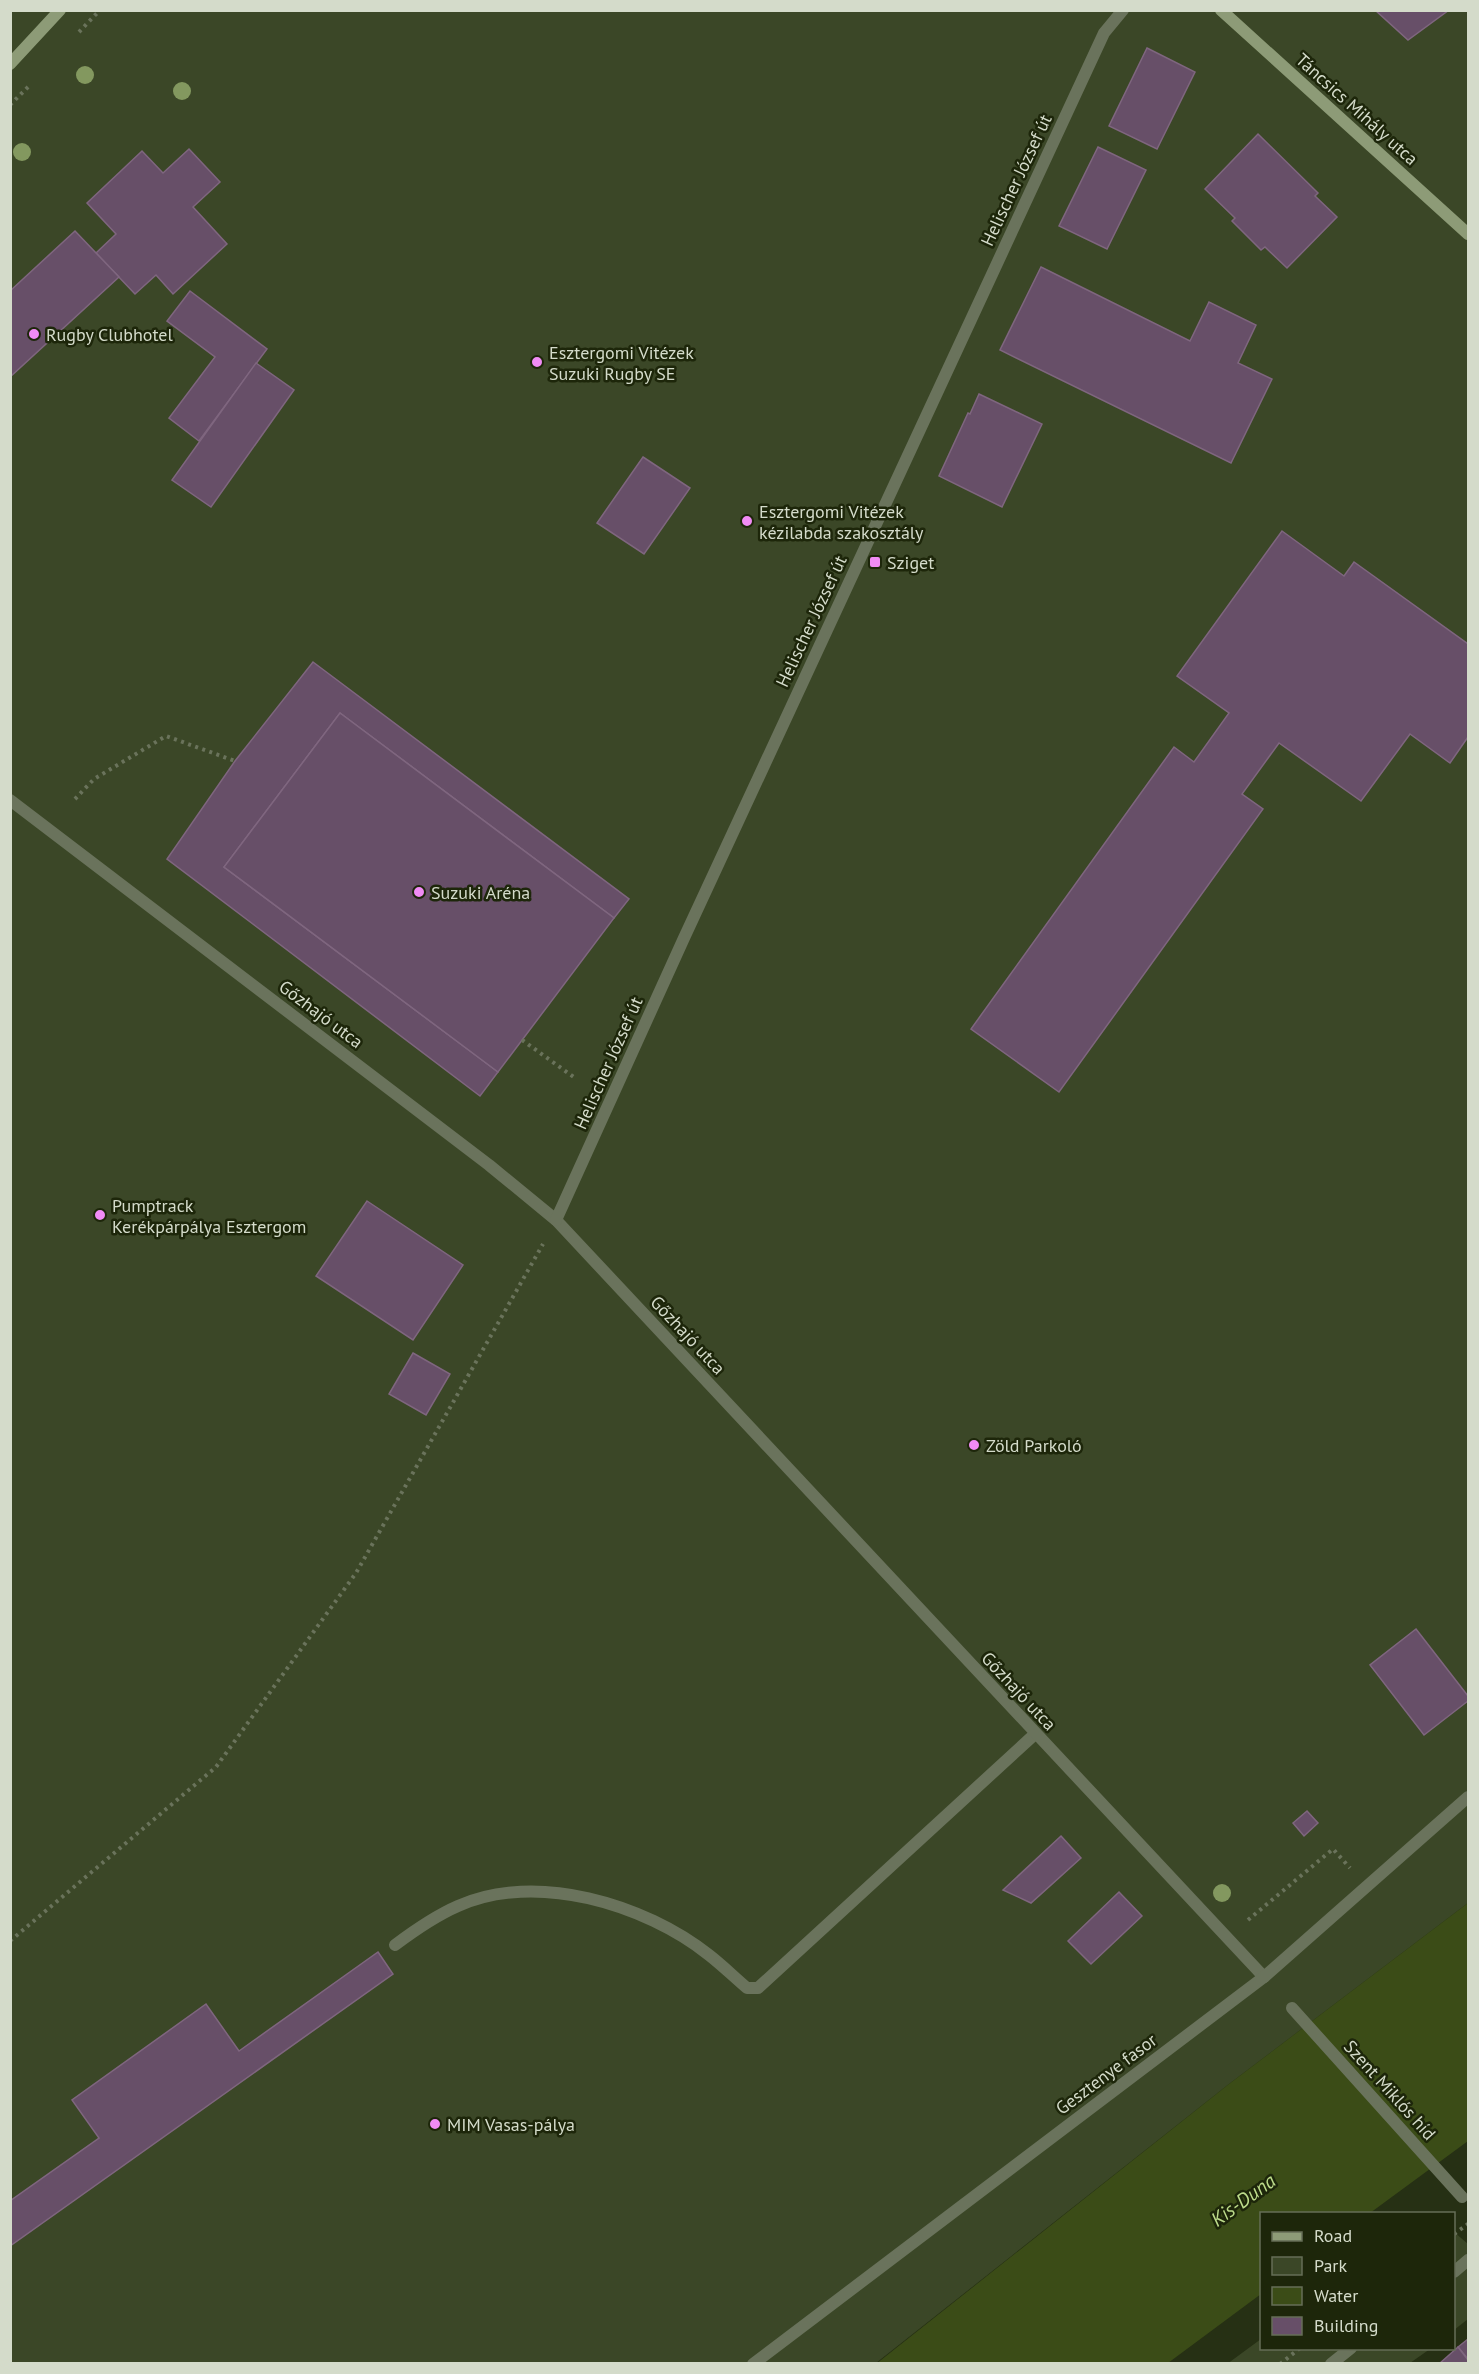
<svg xmlns="http://www.w3.org/2000/svg" width="1479" height="2374" font-family="'PT Sans',sans-serif">
  <style>
    .green { fill: #3b4727 }
    .water { fill: #3b4c17 }
    .building { fill: #674f68; stroke: #7f667f; stroke-width: 1.5 }
    .lines { fill: none; stroke-linecap: round; stroke-linejoin: round }
    .path { stroke: #6a735b; stroke-width: 4; stroke-dasharray: 3 4.5; stroke-linecap: butt }
    .lane { stroke: #6a735c; stroke-width: 12 }
    .street { stroke: #6a735c; stroke-width: 12 }
    .secondary { stroke: #8d9b77; stroke-width: 12 }
    .tree { fill: #83985f }
    .poi-dot { fill: #f18bf5; stroke: #1d260a; stroke-width: 2 }
    .labels { text-anchor: middle; dominant-baseline: central; stroke-width: 5; stroke-linejoin: round; paint-order: stroke }
    .street-label { font-size: 18px; fill: #d4dbca; stroke: #1d260a }
    .poi-label { font-size: 18px; fill: #d4dbca; stroke: #1d260a; text-anchor: start }
    .water-label { font-size: 20px; font-style: italic; fill: #bcdb8a; stroke: #1d260a }
  </style>
  <rect width="100%" height="100%" fill="#263014"/>
  <g class="green">
    <path d="M 11,11 L 1468,11 L 1468,1903 L 1229,2084 L 876,2363 L 11,2364 Z"/>
    <path d="M 1454,2232 L 1468,2244 L 1468,2319 L 1454,2330 Z"/>
    <path d="M 1261,2339 L 1262,2348 L 1430,2349 L 1410,2363 L 1227,2364 Z"/>
  </g>
  <path class="water" d="M 1468,1903 L 1468,2141 L 1370,2213 L 1262,2214 L 1261,2294 L 1168,2363 L 876,2364 L 1229,2084 Z"/>
  <g class="building">
    <path d="M 1375,10 L 1449,10 L 1408,40 Z"/>
    <path d="M 1147,48 L 1195,72 L 1157,149 L 1109,126 Z"/>
    <path d="M 1258,134 L 1318,193 L 1315,196 L 1337,217 L 1287,268 L 1265,247 L 1261,250 L 1232,221 L 1235,218 L 1205,189 Z"/>
    <path d="M 1098,147 L 1146,170 L 1107,249 L 1059,226 Z"/>
    <path d="M 189,149 L 220,182 L 193,207 L 227,244 L 173,294 L 156,275 L 135,294 L 96,253 L 116,234 L 87,203 L 142,151 L 163,173 Z"/>
    <path d="M 75,231 L 119,277 L 10,377 L 10,291 Z"/>
    <path d="M 1041,267 L 1190,341 L 1209,302 L 1256,325 L 1238,363 L 1272,379 L 1231,463 L 1000,350 Z"/>
    <path d="M 190,291 L 267,349 L 199,441 L 169,418 L 215,357 L 167,321 Z"/>
    <path d="M 256,363 L 294,390 L 211,507 L 172,480 Z"/>
    <path d="M 979,394 L 1042,424 L 1002,507 L 939,476 L 968,413 L 970,414 Z"/>
    <path d="M 643,457 L 690,488 L 644,554 L 597,523 Z"/>
    <path d="M 1282,531 L 1344,576 L 1354,562 L 1468,644 L 1468,737 L 1450,763 L 1410,734 L 1361,801 L 1279,743 L 1242,794 L 1263,809 L 1059,1092 L 971,1029 L 1174,747 L 1194,762 L 1229,713 L 1177,676 Z"/>
    <path d="M 313,662 L 629,899 L 614,918 L 340,713 L 224,867 L 498,1072 L 480,1096 L 167,859 L 235,761 Z"/>
    <path d="M 340,713 L 614,918 L 498,1072 L 224,867 Z"/>
    <path d="M 367,1201 L 463,1265 L 413,1340 L 316,1276 Z"/>
    <path d="M 413,1353 L 450,1374 L 426,1415 L 389,1394 Z"/>
    <path d="M 1416,1629 L 1468,1696 L 1468,1701 L 1424,1735 L 1370,1665 Z"/>
    <path d="M 1307,1811 L 1318,1823 L 1304,1836 L 1293,1823 Z"/>
    <path d="M 1061,1836 L 1081,1858 L 1031,1903 L 1003,1890 Z"/>
    <path d="M 1119,1892 L 1142,1916 L 1091,1964 L 1068,1941 Z"/>
    <path d="M 378,1952 L 393,1974 L 10,2246 L 10,2201 L 99,2138 L 72,2100 L 206,2004 L 239,2051 Z"/>
    <path d="M 1468,2339 L 1468,2359 L 1458,2347 Z"/>
    <path d="M 1458,2347 L 1468,2360 L 1468,2364 L 1439,2364 Z"/>
  </g>
  <g class="lines">
    <g class="path">
      <path d="M 79,32 L 100,10"/>
      <path d="M 10,105 L 29,86"/>
      <path d="M 75,799 L 94,779 L 166,736 L 235,761"/>
      <path d="M 522,1040 L 575,1078"/>
      <path d="M 1248,1920 L 1333,1849 L 1350,1868"/>
      <path d="M 10,1941 L 216,1767 L 356,1573 L 543,1244"/>
      <path d="M 1454,2234 L 1468,2224"/>
      <path d="M 1280,2364 L 1300,2348"/>
    </g>
    <path class="lane" d="M 395,1945 C 415,1930 435,1916 458,1906 C 535,1871 645,1904 709,1955 C 722,1965 734,1977 747,1988 L 758,1988 L 1035,1734"/>
    <g class="street">
      <path d="M 10,800 L 489,1165 L 556,1220 L 1264,1977"/>
      <path d="M 556,1220 L 684,938 L 1104,33 L 1123,10"/>
      <path d="M 1292,2008 L 1462,2197"/>
      <path d="M 1454,2272 L 1468,2260"/>
      <path d="M 753,2364 L 1264,1977 L 1468,1797"/>
      <path d="M 1331,2364 L 1351,2348"/>
    </g>
    <g class="secondary">
      <path d="M 1221,10 L 1468,234"/>
      <path d="M 10,64 L 60,10"/>
    </g>
  </g>
  <g class="tree">
    <circle cx="85" cy="75" r="9"/>
    <circle cx="182" cy="91" r="9"/>
    <circle cx="22" cy="152" r="9"/>
    <circle cx="1222" cy="1893" r="9"/>
  </g>
  <g class="poi-dot">
    <circle cx="34" cy="334" r="6"/>
    <circle cx="537" cy="362" r="6"/>
    <circle cx="747" cy="521" r="6"/>
    <rect x="869" y="556" width="12" height="12" rx="3"/>
    <circle cx="419" cy="892" r="6"/>
    <circle cx="100" cy="1215" r="6"/>
    <circle cx="974" cy="1445" r="6"/>
    <circle cx="435" cy="2124" r="6"/>
  </g>
  <g class="labels">
    <g class="street-label">
      <text transform="translate(1357 109) rotate(42)">Táncsics Mihály utca</text>
      <text transform="translate(1016 180) rotate(-65)">Helischer József út</text>
      <text transform="translate(811 621) rotate(-65)">Helischer József út</text>
      <text transform="translate(321 1014) rotate(37)">Gőzhajó utca</text>
      <text transform="translate(608 1063) rotate(-66)">Helischer József út</text>
      <text transform="translate(688 1335) rotate(47)">Gőzhajó utca</text>
      <text transform="translate(1019 1691) rotate(47)">Gőzhajó utca</text>
      <text transform="translate(1106 2074) rotate(-37)">Gesztenye fasor</text>
      <text transform="translate(1390 2090) rotate(48)">Szent Miklós híd</text>
    </g>
    <g class="poi-label">
      <text x="46" y="334">Rugby Clubhotel</text>
      <text x="549" y="352">Esztergomi Vitézek<tspan x="549" dy="21">Suzuki Rugby SE</tspan></text>
      <text x="759" y="511">Esztergomi Vitézek<tspan x="759" dy="21">kézilabda szakosztály</tspan></text>
      <text x="887" y="562">Sziget</text>
      <text x="431" y="892">Suzuki Aréna</text>
      <text x="112" y="1205">Pumptrack<tspan x="112" dy="21">Kerékpárpálya Esztergom</tspan></text>
      <text x="986" y="1445">Zöld Parkoló</text>
      <text x="447" y="2124">MIM Vasas-pálya</text>
    </g>
    <g class="water-label">
      <text transform="translate(1243 2200) rotate(-36)">Kis-Duna</text>
    </g>
  </g>
  <rect width="1479" height="2374" fill="none" stroke="#d4dbca" stroke-width="24"/>
  <rect x="1260" y="2212" width="195" height="138" fill="#1d260a" stroke="#666e57" stroke-width="1.5"/>
  <rect x="1272" y="2232" width="30" height="9" fill="#8d9b77" stroke="#666e57" stroke-width="1.5"/>
  <text x="1314" y="2242" font-size="18" fill="#d4dbca">Road</text>
  <rect x="1272" y="2257" width="30" height="18" fill="#3b4727" stroke="#666e57" stroke-width="1.5"/>
  <text x="1314" y="2272" font-size="18" fill="#d4dbca">Park</text>
  <rect x="1272" y="2287" width="30" height="18" fill="#3b4c17" stroke="#666e57" stroke-width="1.5"/>
  <text x="1314" y="2302" font-size="18" fill="#d4dbca">Water</text>
  <rect x="1272" y="2317" width="30" height="18" fill="#674f68" stroke="#666e57" stroke-width="1.5"/>
  <text x="1314" y="2332" font-size="18" fill="#d4dbca">Building</text>
</svg>
